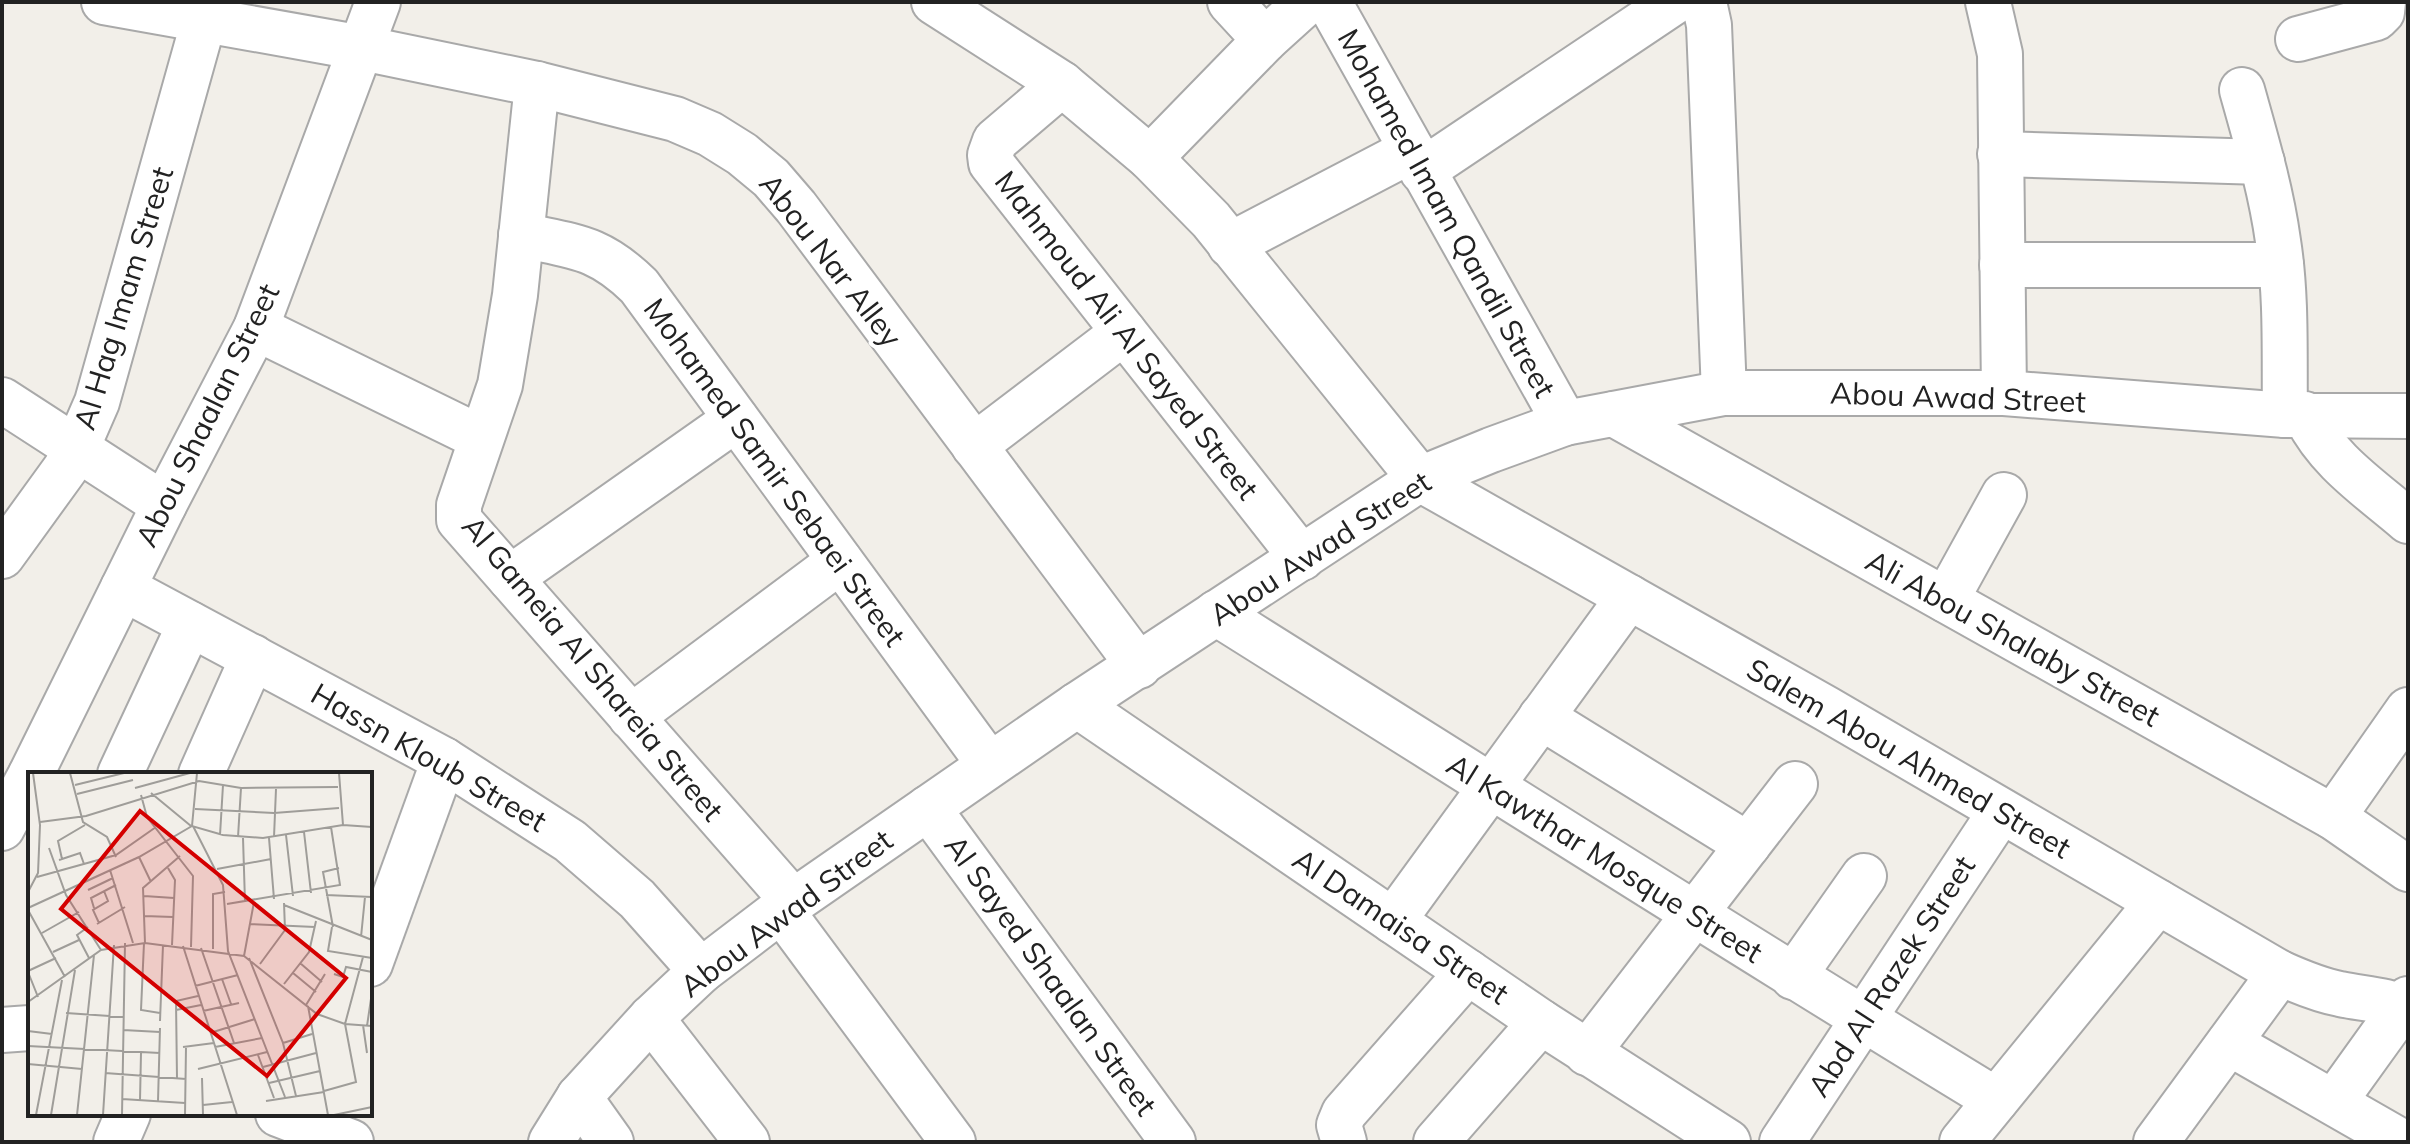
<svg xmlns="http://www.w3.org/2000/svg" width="2410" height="1144" font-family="Mulish,sans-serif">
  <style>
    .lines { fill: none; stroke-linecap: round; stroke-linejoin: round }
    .street-casing { stroke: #a9a9a9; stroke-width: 48 }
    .street { stroke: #fff; stroke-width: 44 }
    .labels { text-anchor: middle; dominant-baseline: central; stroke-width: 8; stroke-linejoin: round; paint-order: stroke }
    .street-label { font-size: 30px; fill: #222; stroke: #fff }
    .inset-road { fill: none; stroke: #9f9d99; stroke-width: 2 }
    .view { fill: #d40000; fill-opacity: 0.15; stroke: #d40000; stroke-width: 4 }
    .inset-edge { fill: none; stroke: #222; stroke-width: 4 }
  </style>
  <rect width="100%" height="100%" fill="#f2efe9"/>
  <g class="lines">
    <g class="street-casing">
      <g id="street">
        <path d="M 104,2 L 362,48 L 537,84 L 675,119 L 710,134 L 742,154 L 771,178 L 796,207 L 1139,666"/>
        <path d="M 934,2 L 1062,84 L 1150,158 L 1211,220 L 1420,479 L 1827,709 L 2280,973 C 2300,982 2319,990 2340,994 C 2363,999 2387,999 2408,1010"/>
        <path d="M 1230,2 L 1265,40"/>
        <path d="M 1329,2 L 1565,423"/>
        <path d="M 1704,2 L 1709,25 L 1724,393"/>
        <path d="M 1988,2 L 2000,54 L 2004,393"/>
        <path d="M 2298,39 L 2376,18 L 2382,12 L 2383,2"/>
        <path d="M 537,84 L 515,295 L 500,385 L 459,505 L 459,520 L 793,901"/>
        <path d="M 1062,84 L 995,141 L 990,155 L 991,163 L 1302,558"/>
        <path d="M 2242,90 C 2256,140 2271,190 2278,241 C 2287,298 2284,357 2285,415"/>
        <path d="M 2000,154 L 2262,162"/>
        <path d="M 1150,158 L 1265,40 L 1307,2"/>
        <path d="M 1422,171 L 1674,2"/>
        <path d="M 521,235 C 575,247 598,246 639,286 L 989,764"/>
        <path d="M 1230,245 L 1412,150"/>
        <path d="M 2002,265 L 2281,265"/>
        <path d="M 256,328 L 481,438"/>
        <path d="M 2,400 L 164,505"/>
        <path d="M 1614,414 L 2333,817 L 2408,869"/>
        <path d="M 2305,414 C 2326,460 2371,489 2408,521"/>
        <path d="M 974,446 L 1124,332"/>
        <path d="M 2,556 L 65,469 L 77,448 L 97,402 L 204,20"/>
        <path d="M 510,578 L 736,419"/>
        <path d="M 123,588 L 444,760 L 570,841 L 637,899 L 701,971"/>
        <path d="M 1946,600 L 2004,495"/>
        <path d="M 1216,613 C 1476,776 1734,941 1996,1100"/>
        <path d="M 1077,705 L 1541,1022 L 1728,1142"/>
        <path d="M 631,717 L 840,561"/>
        <path d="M 1541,717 L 1748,845"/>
        <path d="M 31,774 L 164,505 L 256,328 L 378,2"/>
        <path d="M 120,774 L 190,624"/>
        <path d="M 201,774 L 253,657"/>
        <path d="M 928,808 L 1173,1142"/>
        <path d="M 2333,817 L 2408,710"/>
        <path d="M 2,828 L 30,776"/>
        <path d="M 781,910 L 953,1142"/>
        <path d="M 1393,921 L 1629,597"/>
        <path d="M 370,964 L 444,760"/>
        <path d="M 1793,977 L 1864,876"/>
        <path d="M 651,1018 L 747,1142"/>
        <path d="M 2,1030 L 30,1028"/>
        <path d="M 2229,1043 L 2402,1142"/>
        <path d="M 1587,1053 L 1795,784"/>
        <path d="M 579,1097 L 611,1142"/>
        <path d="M 2334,1102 L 2408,999"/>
        <path d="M 278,1114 L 351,1142"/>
        <path d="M 116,1142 L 128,1114"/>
        <path d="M 551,1142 L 579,1097 L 651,1018 L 701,971 L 781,910 L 1077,705 L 1420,479 L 1491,450 L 1565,423 L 1724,393 L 2004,393 L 2285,415 L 2408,416"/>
        <path d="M 1344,1142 L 1339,1125 L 1344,1113 L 1468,972"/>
        <path d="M 1436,1142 L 1541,1022"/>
        <path d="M 1782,1142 L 2001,811"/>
        <path d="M 1962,1142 L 2158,902"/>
        <path d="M 2156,1142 L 2280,973"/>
      </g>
    </g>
    <use href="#street" class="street"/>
  </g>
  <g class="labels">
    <g class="street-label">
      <text transform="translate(1447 213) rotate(61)">Mohamed Imam Qandil Street</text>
      <text transform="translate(831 260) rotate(52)">Abou Nar Alley</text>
      <text transform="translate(123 298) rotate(-73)">Al Hag Imam Street</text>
      <text transform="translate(1127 335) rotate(52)">Mahmoud Ali Al Sayed Street</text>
      <text transform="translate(1958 397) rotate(2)">Abou Awad Street</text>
      <text transform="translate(207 415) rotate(-64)">Abou Shaalan Street</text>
      <text transform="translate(775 472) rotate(54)">Mohamed Samir Sebaei Street</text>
      <text transform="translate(1320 548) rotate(-33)">Abou Awad Street</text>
      <text transform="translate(2013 638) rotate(29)">Ali Abou Shalaby Street</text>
      <text transform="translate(593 668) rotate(50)">Al Gameia Al Shareia Street</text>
      <text transform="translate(429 757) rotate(30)">Hassn Kloub Street</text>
      <text transform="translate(1909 758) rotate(30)">Salem Abou Ahmed Street</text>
      <text transform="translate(1605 858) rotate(32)">Al Kawthar Mosque Street</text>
      <text transform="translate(786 913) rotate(-37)">Abou Awad Street</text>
      <text transform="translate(1401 926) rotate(34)">Al Damaisa Street</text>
      <text transform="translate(1051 975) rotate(54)">Al Sayed Shaalan Street</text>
      <text transform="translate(1891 976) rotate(-57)">Abd Al Razek Street</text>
    </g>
  </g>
  <g transform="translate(28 772)">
    <rect width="344" height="344" fill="#f2efe9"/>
    <path class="inset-road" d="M 42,1 L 55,50 L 79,65 L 88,85M 311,1 L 315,53M 47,13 L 96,1M 107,16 L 162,1M 123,21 L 163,54M 49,22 L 105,8M 113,23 L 119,45 L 165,104 L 163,175M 167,37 L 246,41 L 311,36M 12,50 L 58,44 L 171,9 L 213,16 L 310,15M 164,54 L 169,1M 165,54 L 195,113 L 200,179 L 257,325M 276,60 L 283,121M 192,63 L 195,13M 258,63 L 265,124M 210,65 L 213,16M 246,65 L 248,17M 215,66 L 217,130M 241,66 L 246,127M 21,76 L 38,123 L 73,178M 111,85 L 123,110M 34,87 L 30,69 L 57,53M 31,88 L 52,81 L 56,92M 140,96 L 147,108 L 144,173M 189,97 L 243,87M 82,98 L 105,171M 9,105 L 88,83 L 128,55M 60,118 L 85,106M 0,120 L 10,101 L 12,53 L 5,1M 298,123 L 344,125M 116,124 L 146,126M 199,132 L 312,113 L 303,55M 256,133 L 344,168M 0,136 L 111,85 L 164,54 L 195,63 L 235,66 L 315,53 L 344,55M 66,136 L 63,126 L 88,113M 0,138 L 37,205M 116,144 L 145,145M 71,151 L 65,138 L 80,129 L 76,119M 69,152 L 97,135M 222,152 L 287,155M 60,155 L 49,163 L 61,186M 304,155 L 300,179 L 344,186M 305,155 L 295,100 L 311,96M 14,161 L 51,140M 333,165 L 337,125M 116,171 L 113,238 L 132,241M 117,171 L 115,116 L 152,84M 155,174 L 209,343M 173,176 L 206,271M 185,177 L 185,122 L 197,120M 25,180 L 51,168M 216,184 L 226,130M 221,186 L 255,271 L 268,324M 272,191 L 294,210M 232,192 L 257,158 L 256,131M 0,199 L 28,186M 0,200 L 10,225M 265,201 L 288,220M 306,202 L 315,205 L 318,195 L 344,200M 194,207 L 203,232M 256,212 L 281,180 L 288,149M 167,214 L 210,203M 0,230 L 73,178 L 117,171 L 216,184 L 289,242 L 317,252 L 344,254M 278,233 L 297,202M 280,234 L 300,343M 148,238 L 173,233M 175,239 L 211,231M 38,241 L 96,245M 132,249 L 135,173M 335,253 L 339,281M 339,254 L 344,220M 95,258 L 132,260M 0,259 L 24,262M 182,261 L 227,247M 255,271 L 284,262M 0,274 L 132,281M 155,275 L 186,271M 187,275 L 234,266M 230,283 L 246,326M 0,292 L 54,297M 235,295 L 288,281M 170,297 L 239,280M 77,301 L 158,307M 149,306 L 148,229 L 170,224M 174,306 L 175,343M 241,311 L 292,299M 296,319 L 328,310 L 317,252 L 335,185M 94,327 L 157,331M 112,328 L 113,281M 130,329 L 132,256M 238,329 L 296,320M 175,333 L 204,330M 8,343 L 34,208M 23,343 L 47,198M 49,343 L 66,183M 75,343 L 86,173M 94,343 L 97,171M 157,343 L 158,275M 306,343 L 344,335"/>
    <path class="view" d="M 112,39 L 318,206 L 239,304 L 33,137 Z"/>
    <rect width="344" height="344" class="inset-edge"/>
  </g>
  <rect width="2410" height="1144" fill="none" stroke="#222222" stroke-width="8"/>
</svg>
